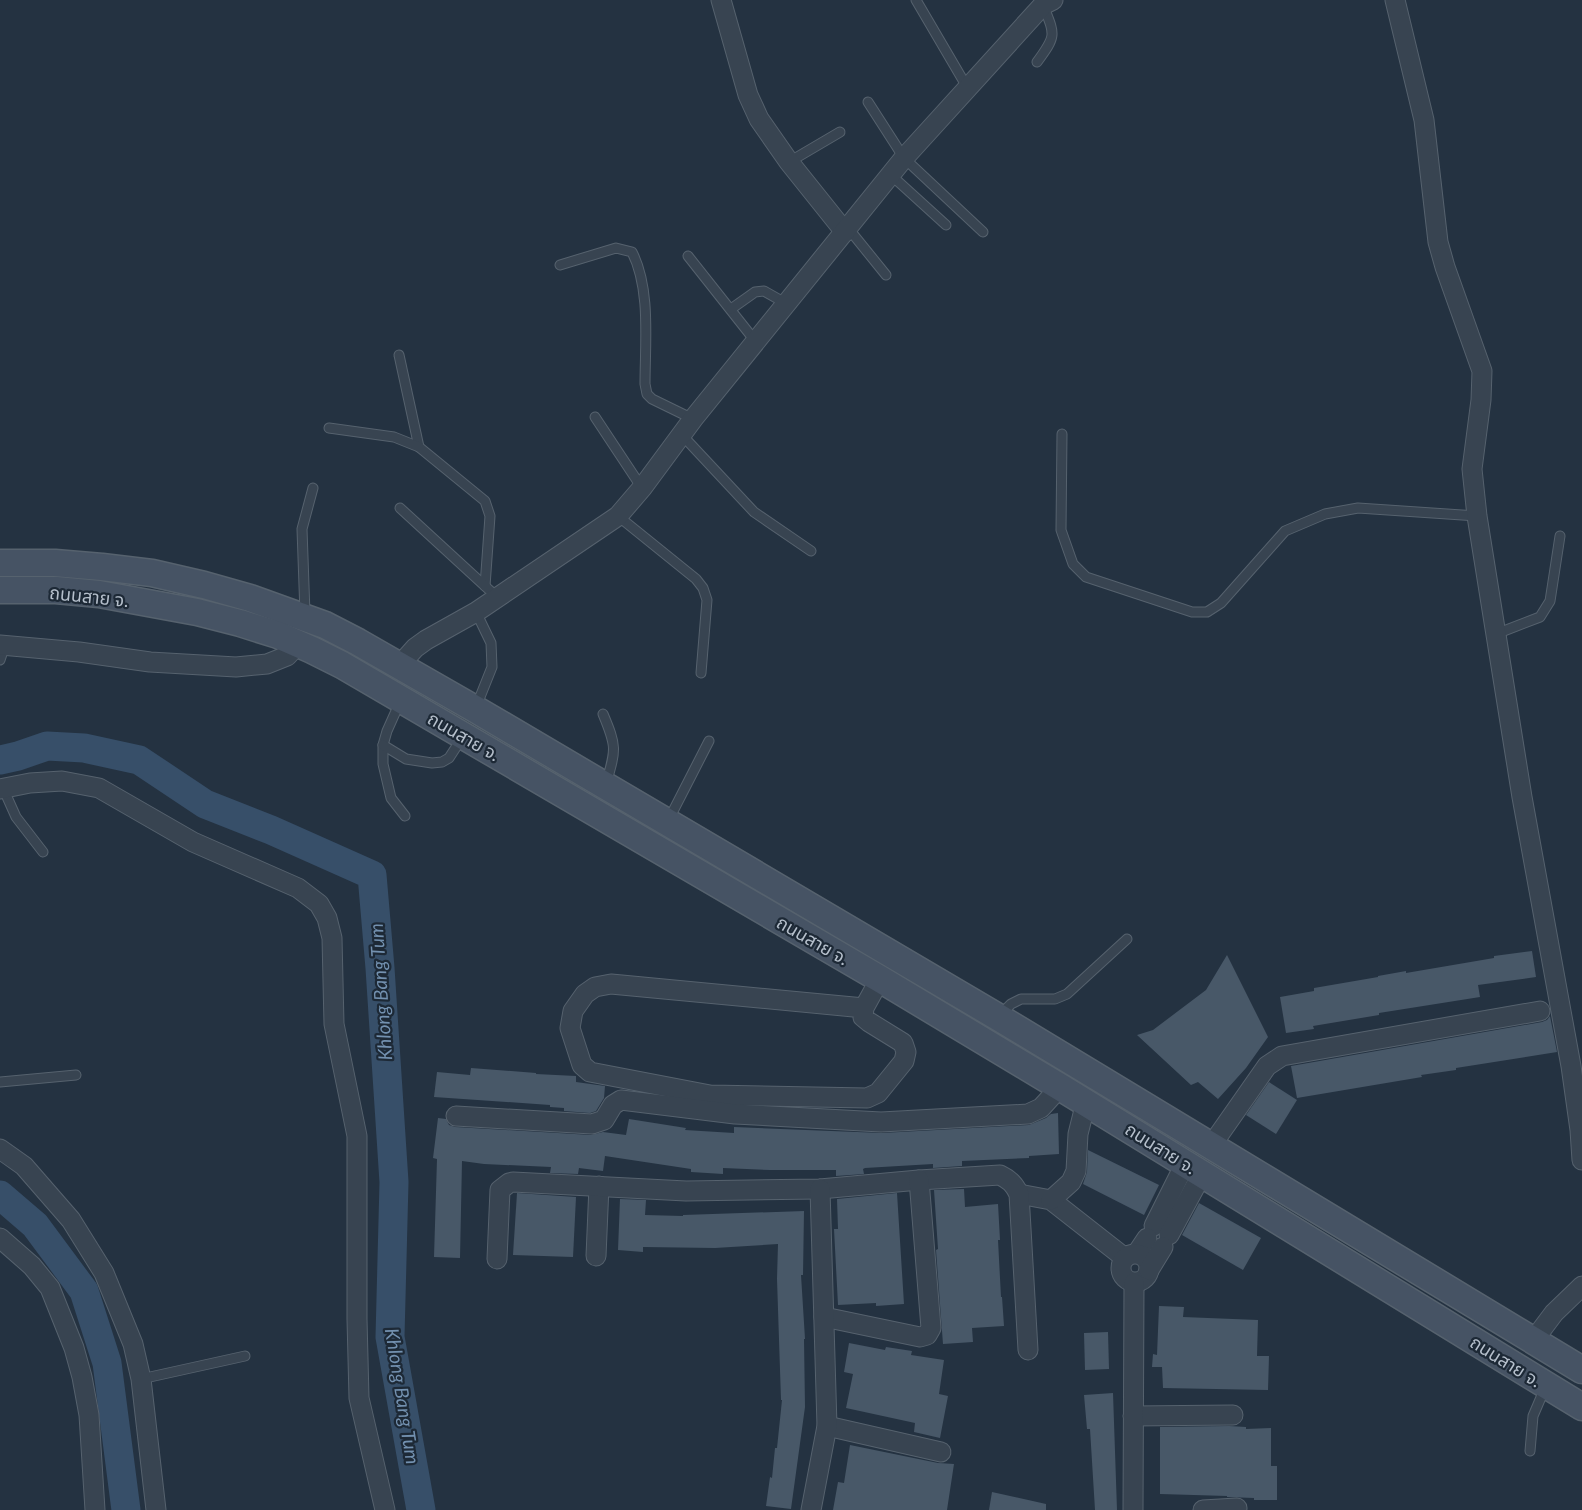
<svg xmlns="http://www.w3.org/2000/svg" width="1582" height="1510" font-family="Lato,'Noto Sans Thai',sans-serif">
  <style>
    .lines { fill: none; stroke-linecap: round; stroke-linejoin: round }
    .river { stroke: #374f69; stroke-width: 29 }
    .building { fill: #485868 }
    .lane-casing { stroke: #56626e; stroke-width: 11 }
    .street-casing { stroke: #56626e; stroke-width: 21 }
    .secondary-casing { stroke: #56626e; stroke-width: 29 }
    .lane { stroke: #384451; stroke-width: 9 }
    .street { stroke: #384451; stroke-width: 19 }
    .secondary { stroke: #465364; stroke-width: 26 }
    .labels { text-anchor: middle; dominant-baseline: central; stroke-width: 4.5; stroke-linejoin: round; paint-order: stroke }
    .street-label { font-size: 18px; fill: #b5bfcb; stroke: #1d2936 }
    .water-label { font-size: 19px; font-style: italic; fill: #7391b0; stroke: #1d2936 }
  </style>
  <rect width="100%" height="100%" fill="#243241"/>
  <g class="lines">
    <g class="river">
      <path d="M 0,760 L 18,756 L 47,746 L 84,748 L 139,760 L 205,804 L 271,830 L 372,875 L 380,968 L 394,1182 L 390,1337 L 421,1510"/>
      <path d="M 0,1195 L 35,1225 L 84,1291 L 107,1363 L 126,1510"/>
    </g>
  </g>
  <g class="building">
    <path d="M 1532,951 L 1536,977 L 1478,985 L 1480,997 L 1379,1013 L 1379,1015 L 1313,1026 L 1314,1029 L 1286,1033 L 1280,997 L 1314,991 L 1314,988 L 1378,977 L 1378,976 L 1406,971 L 1406,973 L 1494,958 L 1494,956 Z"/>
    <path d="M 1227,955 L 1268,1037 L 1246,1068 L 1218,1099 L 1198,1082 L 1191,1085 L 1137,1035 L 1153,1030 L 1206,990 Z"/>
    <path d="M 1550,1016 L 1557,1052 L 1456,1068 L 1456,1070 L 1421,1075 L 1422,1077 L 1297,1098 L 1291,1066 L 1542,1022 L 1547,1020 Z"/>
    <path d="M 471,1068 L 536,1073 L 536,1074 L 576,1076 L 576,1082 L 605,1086 L 604,1098 L 596,1111 L 590,1113 L 564,1111 L 564,1108 L 550,1107 L 550,1105 L 434,1097 L 437,1072 L 470,1075 Z"/>
    <path d="M 1269,1082 L 1297,1100 L 1276,1134 L 1246,1115 Z"/>
    <path d="M 1058,1113 L 1059,1154 L 1029,1156 L 1029,1158 L 962,1161 L 962,1166 L 933,1168 L 933,1164 L 865,1168 L 863,1169 L 864,1174 L 836,1176 L 836,1170 L 770,1170 L 723,1168 L 723,1174 L 691,1172 L 691,1169 L 605,1156 L 603,1171 L 579,1168 L 578,1174 L 550,1173 L 551,1167 L 484,1164 L 462,1161 L 460,1258 L 434,1257 L 437,1159 L 433,1158 L 438,1118 L 446,1119 L 449,1125 L 455,1127 L 591,1135 L 603,1132 L 626,1135 L 629,1119 L 686,1128 L 685,1130 L 734,1133 L 734,1127 L 882,1133 L 1029,1125 L 1046,1118 L 1051,1114 Z"/>
    <path d="M 1088,1150 L 1159,1185 L 1144,1215 L 1083,1184 L 1087,1172 Z"/>
    <path d="M 964,1189 L 965,1207 L 998,1204 L 1000,1240 L 998,1240 L 1001,1297 L 1002,1297 L 1004,1326 L 972,1328 L 973,1342 L 943,1344 L 936,1250 L 938,1249 L 934,1190 Z"/>
    <path d="M 517,1193 L 576,1197 L 573,1257 L 513,1255 Z"/>
    <path d="M 897,1193 L 904,1304 L 876,1306 L 876,1303 L 838,1305 L 834,1229 L 838,1229 L 837,1199 Z"/>
    <path d="M 620,1199 L 646,1200 L 645,1215 L 683,1216 L 683,1215 L 804,1211 L 803,1275 L 801,1275 L 805,1339 L 804,1339 L 805,1407 L 791,1509 L 766,1506 L 770,1477 L 772,1478 L 775,1448 L 777,1448 L 782,1400 L 781,1400 L 777,1279 L 778,1244 L 715,1248 L 643,1247 L 643,1252 L 618,1250 Z"/>
    <path d="M 1199,1203 L 1261,1238 L 1243,1270 L 1182,1235 Z"/>
    <path d="M 1159,1306 L 1184,1307 L 1183,1317 L 1258,1320 L 1257,1356 L 1269,1356 L 1268,1390 L 1163,1388 L 1162,1367 L 1152,1367 L 1153,1354 L 1157,1355 Z"/>
    <path d="M 1108,1332 L 1109,1369 L 1085,1370 L 1084,1333 Z"/>
    <path d="M 849,1343 L 885,1350 L 886,1347 L 912,1351 L 911,1355 L 944,1360 L 939,1394 L 948,1396 L 940,1438 L 914,1432 L 915,1423 L 846,1408 L 853,1374 L 844,1372 Z"/>
    <path d="M 1113,1393 L 1117,1510 L 1095,1510 L 1090,1429 L 1087,1429 L 1084,1395 Z"/>
    <path d="M 1229,1426 L 1246,1427 L 1246,1429 L 1271,1428 L 1271,1466 L 1277,1466 L 1277,1500 L 1254,1500 L 1254,1498 L 1227,1497 L 1227,1496 L 1160,1494 L 1160,1427 Z"/>
    <path d="M 850,1445 L 938,1463 L 954,1464 L 947,1510 L 833,1510 L 838,1482 L 844,1483 Z"/>
    <path d="M 992,1492 L 1046,1504 L 1046,1510 L 989,1510 Z"/>
  </g>
  <g class="lines">
    <g class="lane-casing">
      <g id="lane">
        <path d="M 916,0 L 967,87"/>
        <path d="M 1037,62 C 1057,35 1055,35 1043,5"/>
        <path d="M 868,102 L 904,158 L 983,232"/>
        <path d="M 789,162 L 840,132"/>
        <path d="M 891,175 L 946,225"/>
        <path d="M 848,228 L 886,275"/>
        <path d="M 688,256 L 756,342"/>
        <path d="M 560,265 L 616,248 L 632,252 C 651,289 645,343 645,384 L 647,394 L 652,399 L 693,419"/>
        <path d="M 731,309 L 755,292 L 764,291 L 787,304"/>
        <path d="M 399,355 L 419,447"/>
        <path d="M 595,417 L 642,488"/>
        <path d="M 329,428 L 394,437 L 419,447 L 485,501 L 490,516 L 485,586"/>
        <path d="M 1062,434 L 1061,530 L 1073,564 L 1086,577 L 1192,612 L 1207,612 L 1221,603 L 1285,531 L 1325,514 L 1358,508 L 1477,516"/>
        <path d="M 682,435 L 754,512 L 811,551"/>
        <path d="M 400,508 L 498,598"/>
        <path d="M 618,516 L 696,579 L 703,588 L 707,600 L 701,673"/>
        <path d="M 476,612 L 491,643 L 492,667 L 476,707"/>
        <path d="M 305,614 L 302,529 L 313,488"/>
        <path d="M 1496,634 L 1540,617 L 1550,601 L 1560,536"/>
        <path d="M 0,660 L 5,645"/>
        <path d="M 400,702 L 387,731 L 383,745 L 383,764 L 391,798 L 405,816"/>
        <path d="M 603,714 C 617,747 616,749 606,784"/>
        <path d="M 383,745 L 406,759 L 432,763 L 442,762 L 449,758 L 462,738"/>
        <path d="M 3,788 L 16,817 L 43,852"/>
        <path d="M 668,821 L 709,741"/>
        <path d="M 1000,1015 L 1011,1004 L 1021,999 L 1055,999 L 1067,994 L 1127,939"/>
        <path d="M 0,1082 L 76,1075"/>
        <path d="M 141,1379 L 245,1356"/>
        <path d="M 1530,1451 L 1533,1416 L 1545,1388"/>
      </g>
    </g>
    <g class="street-casing">
      <g id="street">
        <path d="M 721,0 L 748,95 L 759,119 L 789,162 L 845,232"/>
        <path d="M 1395,0 L 1424,120 L 1438,242 L 1445,267 L 1482,371 L 1481,400 L 1472,469 L 1477,516 L 1522,797 L 1571,1066 L 1580,1130 L 1582,1160"/>
        <path d="M 0,645 L 79,652 L 150,662 L 236,667 L 267,664 L 287,656 L 298,644"/>
        <path d="M 399,666 L 415,648 L 426,640 L 476,612 L 618,516 L 642,488 L 693,419 L 904,158 L 1043,5 L 1053,0"/>
        <path d="M 0,789 L 30,783 L 62,781 L 99,788 L 193,842 L 298,888 L 319,904 L 327,918 L 332,938 L 334,1024 L 357,1136 L 357,1319 L 359,1398 L 385,1510"/>
        <path d="M 864,1008 L 611,984 L 595,987 L 585,994 L 573,1011 L 570,1028 L 582,1065 L 590,1072 L 710,1095 L 867,1098 L 878,1093 L 904,1061 L 906,1052 L 903,1043 L 869,1022 L 863,1017 L 864,1008 L 880,979"/>
        <path d="M 456,1116 L 592,1124 L 604,1120 L 613,1105 L 621,1100 L 735,1114 L 881,1122 L 1028,1114 L 1041,1108 L 1060,1087"/>
        <path d="M 1211,1146 L 1267,1066 L 1282,1056 L 1540,1011"/>
        <path d="M 0,1149 L 24,1166 L 71,1220 L 104,1273 L 133,1344 L 141,1379 L 156,1510"/>
        <path d="M 1019,1194 L 1051,1200 L 1125,1258"/>
        <path d="M 1051,1200 L 1071,1182 L 1076,1171 L 1078,1134 L 1086,1102"/>
        <path d="M 1154,1226 L 1185,1164"/>
        <path d="M 1169,1235 L 1202,1174"/>
        <path d="M 0,1238 L 32,1266 L 50,1288 L 74,1348 L 82,1377 L 89,1415 L 95,1510"/>
        <path d="M 1137,1253 L 1147,1238"/>
        <circle cx="1135" cy="1268" r="14"/>
        <path d="M 596,1256 L 599,1186"/>
        <path d="M 497,1259 L 500,1190 L 509,1183 L 513,1182 L 686,1191 L 820,1189 L 919,1180 L 1000,1175 C 1010,1180 1014,1184 1019,1194 L 1028,1350"/>
        <path d="M 1149,1270 L 1163,1247"/>
        <path d="M 824,1317 L 920,1337 L 927,1335 L 931,1328 L 919,1180"/>
        <path d="M 1533,1341 L 1554,1313 L 1582,1286"/>
        <path d="M 1133,1416 L 1233,1415"/>
        <path d="M 827,1426 L 941,1452"/>
        <path d="M 811,1510 L 827,1426 L 820,1189"/>
        <path d="M 1133,1510 L 1134,1283"/>
        <path d="M 1203,1510 L 1237,1508"/>
      </g>
    </g>
    <g class="secondary-casing">
      <g id="secondary">
        <path d="M 0,563 L 55,563 L 102,567 L 152,573 L 204,585 L 250,598 L 325,625 L 358,642 L 475,709 L 998,1017 L 1582,1370"/>
        <path d="M 0,590 L 56,590 L 99,594 L 197,612 L 240,623 L 278,635 L 312,650 L 342,665 L 880,979 L 1060,1087 L 1582,1407"/>
      </g>
    </g>
    <use href="#lane" class="lane"/>
    <use href="#street" class="street"/>
    <use href="#secondary" class="secondary"/>
  </g>
  <g class="labels">
    <g class="street-label">
      <text transform="translate(89 596) rotate(6)">ถนนสาย จ.</text>
      <text transform="translate(464 736) rotate(30)">ถนนสาย จ.</text>
      <text transform="translate(813 940) rotate(30)">ถนนสาย จ.</text>
      <text transform="translate(1161 1148) rotate(32)">ถนนสาย จ.</text>
      <text transform="translate(1506 1361) rotate(32)">ถนนสาย จ.</text>
    </g>
    <g class="water-label">
      <text transform="translate(380 992) rotate(-94)">Khlong Bang Tum</text>
      <text transform="translate(403 1396) rotate(81)">Khlong Bang Tum</text>
    </g>
  </g>
</svg>
